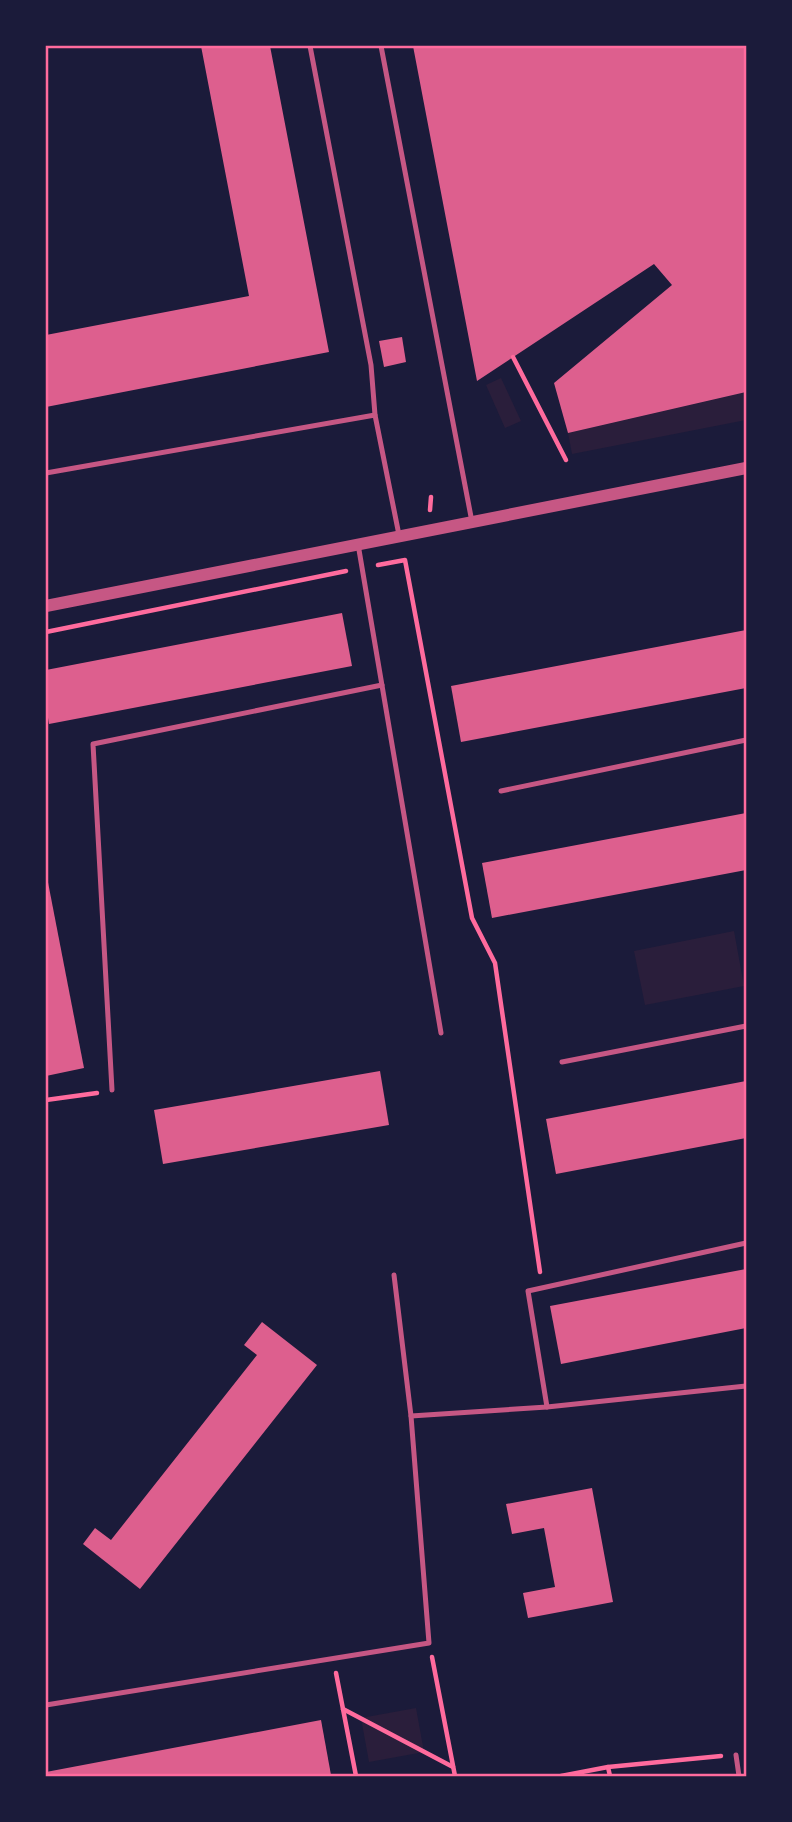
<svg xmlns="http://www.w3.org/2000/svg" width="792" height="1822" font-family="'DM Sans',sans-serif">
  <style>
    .green { fill: #2a1e3b }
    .building { fill: #dd5f8e }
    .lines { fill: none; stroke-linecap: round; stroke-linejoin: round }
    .path { stroke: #ff6b9d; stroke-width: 4.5 }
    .service { stroke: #c65784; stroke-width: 5 }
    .tertiary { stroke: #c65784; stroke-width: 12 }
    .neatline { fill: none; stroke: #ff6b9d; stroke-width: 2.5 }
  </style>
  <rect width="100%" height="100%" fill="#1b1b3a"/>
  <g class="green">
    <path d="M 501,378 L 521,421 L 505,428 L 486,385 Z"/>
    <path d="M 746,392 L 746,420 L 572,454 L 568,433 Z"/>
    <path d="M 734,931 L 744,986 L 645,1005 L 634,951 Z"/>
    <path d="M 416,1708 L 424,1752 L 369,1762 L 361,1718 Z"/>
  </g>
  <g class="building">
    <path d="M 201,46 L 270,46 L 329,352 L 46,407 L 46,335 L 249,296 Z"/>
    <path d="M 413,46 L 746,46 L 746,392 L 568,433 L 554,383 L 672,285 L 654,264 L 477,381 Z"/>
    <path d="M 402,337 L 406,362 L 384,367 L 379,341 Z"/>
    <path d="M 342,613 L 352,666 L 49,724 L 46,705 L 46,670 Z"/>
    <path d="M 746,630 L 746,688 L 461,742 L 451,686 Z"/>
    <path d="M 746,813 L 746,870 L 492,918 L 482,863 Z"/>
    <path d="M 46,872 L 84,1068 L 46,1076 Z"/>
    <path d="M 380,1071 L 389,1125 L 163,1164 L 154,1110 Z"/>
    <path d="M 746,1081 L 746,1138 L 556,1174 L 546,1119 Z"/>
    <path d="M 746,1269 L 746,1328 L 561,1364 L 550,1306 Z"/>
    <path d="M 262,1322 L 317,1365 L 140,1589 L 83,1544 L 95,1528 L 111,1540 L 257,1355 L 244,1345 Z"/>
    <path d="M 592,1488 L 613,1602 L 528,1618 L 523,1593 L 555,1587 L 544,1528 L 512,1534 L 506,1504 Z"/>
    <path d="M 321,1720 L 331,1775 L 46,1776 L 46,1772 Z"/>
  </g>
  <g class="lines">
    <g class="path">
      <path d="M 513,357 L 566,460"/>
      <path d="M 430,510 L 431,497"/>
      <path d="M 378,565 L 405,560 L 472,918 L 495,963 L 540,1272"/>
      <path d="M 46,632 L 346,571"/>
      <path d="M 46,1100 L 97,1093"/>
      <path d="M 432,1657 L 455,1776"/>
      <path d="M 336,1673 L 356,1776"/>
      <path d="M 343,1709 L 453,1767"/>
      <path d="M 608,1767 L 721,1756"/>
      <path d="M 561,1776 L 608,1767 L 610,1776"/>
    </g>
    <g class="service">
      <path d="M 310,46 L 371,365 L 375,415"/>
      <path d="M 381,46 L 472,522"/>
      <path d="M 46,473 L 375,415 L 399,535"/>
      <path d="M 358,544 L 441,1033"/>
      <path d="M 501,791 L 746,740"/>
      <path d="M 562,1062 L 746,1026"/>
      <path d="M 112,1090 L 93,744 L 382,685"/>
      <path d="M 547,1407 L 528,1291 L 746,1243"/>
      <path d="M 411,1416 L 547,1407 L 746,1386"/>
      <path d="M 46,1705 L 429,1643 L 411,1416 L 394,1275"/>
      <path d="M 736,1755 L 739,1776"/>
    </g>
    <path class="tertiary" d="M 46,606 L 746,468"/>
  </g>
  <rect width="792" height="1822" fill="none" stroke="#1b1b3a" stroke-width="94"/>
  <rect x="47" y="47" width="698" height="1728" class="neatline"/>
</svg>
